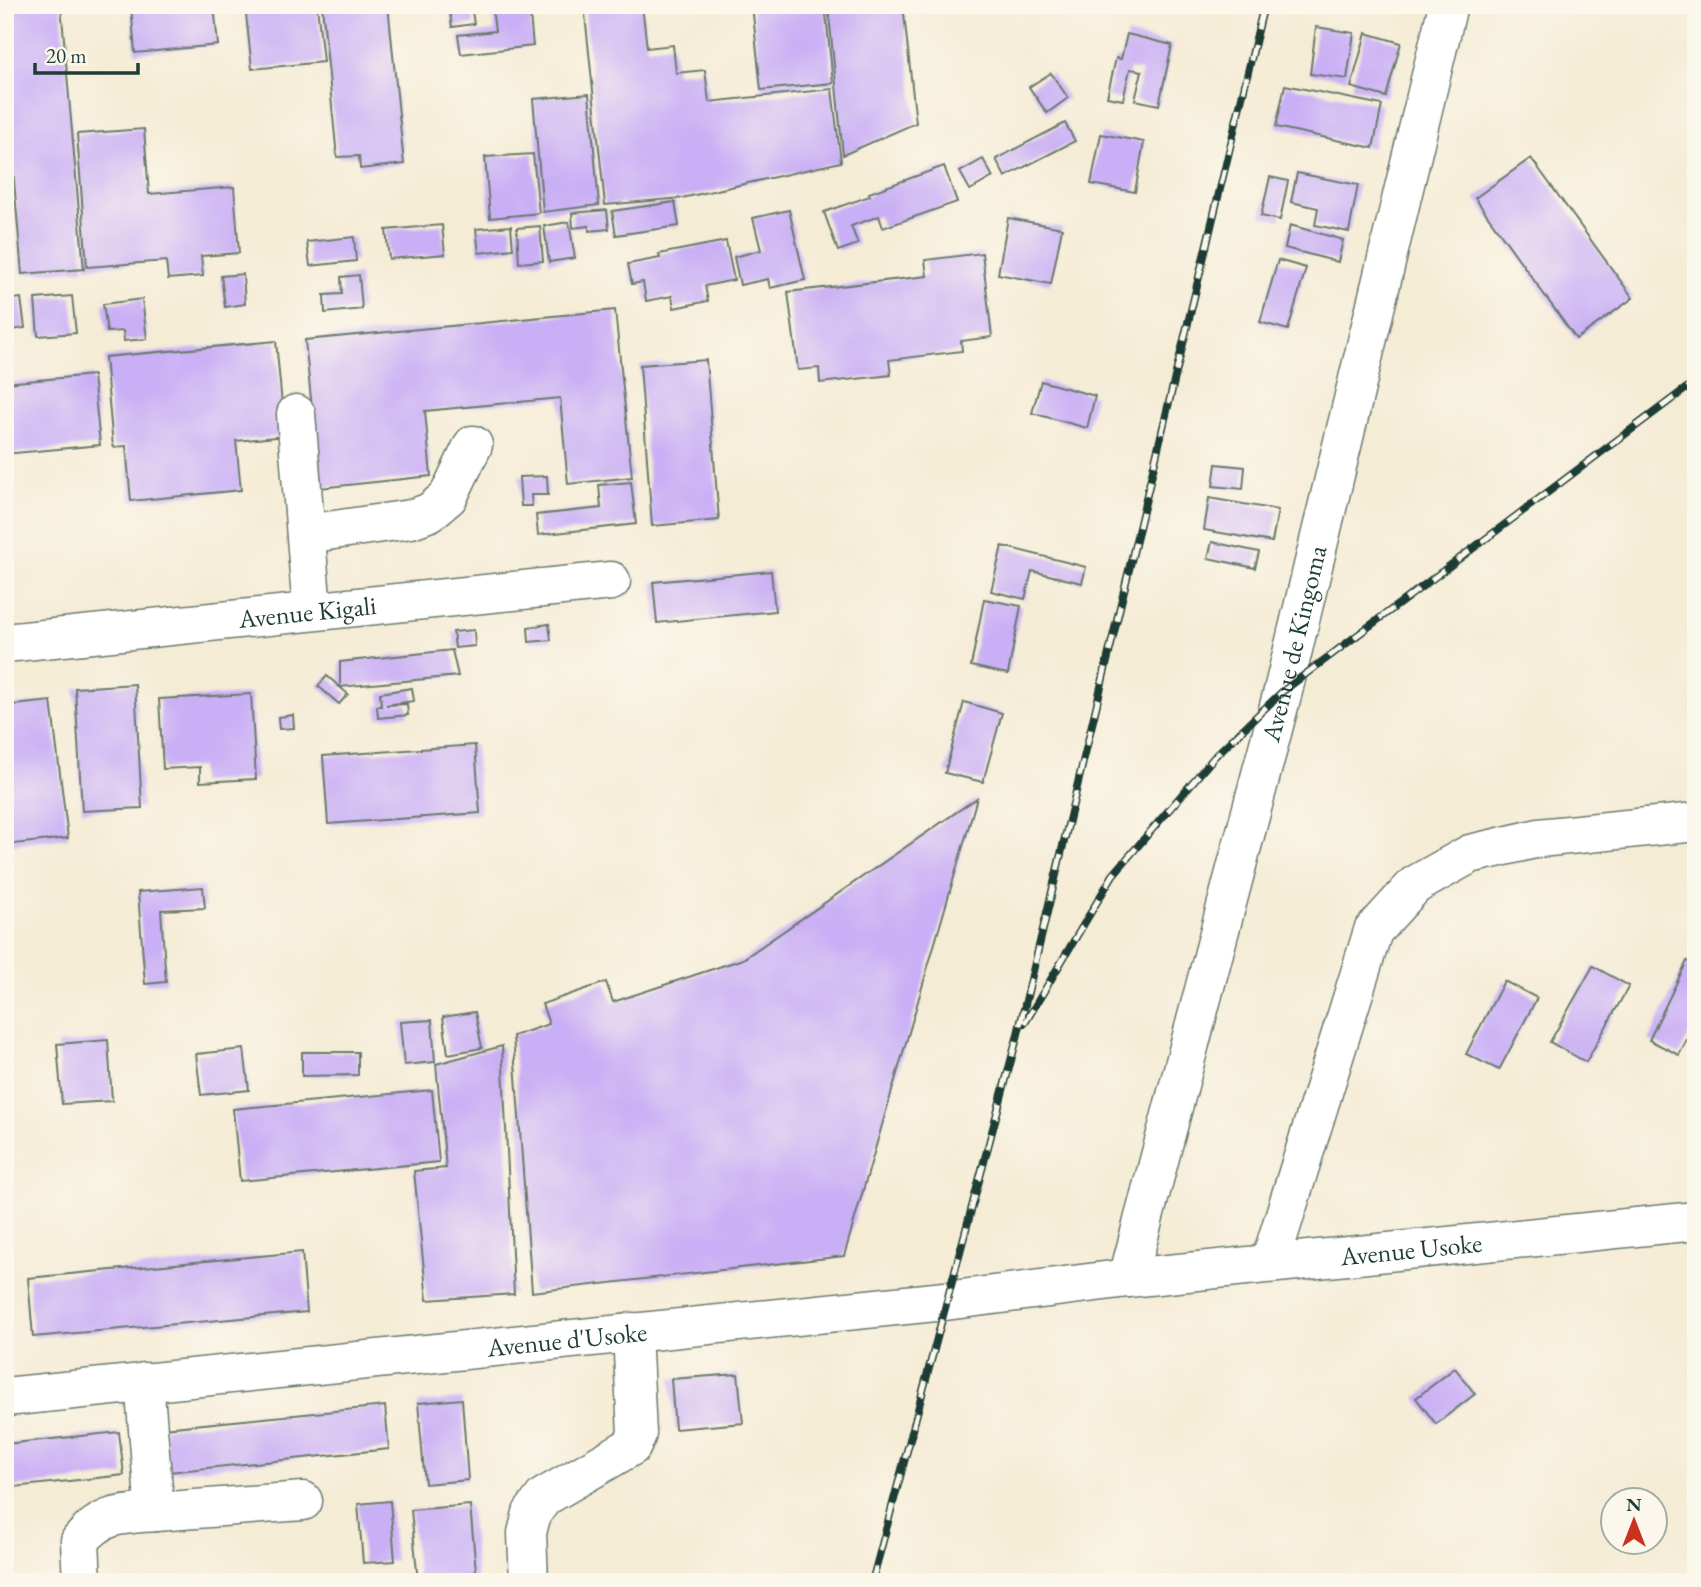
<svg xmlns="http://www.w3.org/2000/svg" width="1701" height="1587" font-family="'EB Garamond',serif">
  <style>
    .building { fill: #c9aff5 }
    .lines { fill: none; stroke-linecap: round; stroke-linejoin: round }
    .minor-casing { stroke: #6a7a6d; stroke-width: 41 }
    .minor { stroke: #fff; stroke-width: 38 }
    .rail-casing { stroke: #1f3d34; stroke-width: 8 }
    .rail { stroke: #fbf7ec; stroke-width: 5; stroke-dasharray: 16; stroke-linecap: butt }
    .labels { text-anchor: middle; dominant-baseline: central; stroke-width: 6; stroke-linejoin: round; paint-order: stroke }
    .street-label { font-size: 26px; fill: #1f3d34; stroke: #fbf7ec }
  </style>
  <rect width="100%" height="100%" fill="#fbf7ec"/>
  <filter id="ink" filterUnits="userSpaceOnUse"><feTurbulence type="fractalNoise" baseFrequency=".0143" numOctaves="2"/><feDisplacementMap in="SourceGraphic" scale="14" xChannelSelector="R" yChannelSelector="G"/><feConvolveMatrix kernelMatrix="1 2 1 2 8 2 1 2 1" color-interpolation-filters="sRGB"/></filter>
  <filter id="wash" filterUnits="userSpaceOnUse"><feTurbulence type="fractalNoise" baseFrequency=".00686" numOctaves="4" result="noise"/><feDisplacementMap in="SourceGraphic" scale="28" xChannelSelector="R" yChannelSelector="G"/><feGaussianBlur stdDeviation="1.57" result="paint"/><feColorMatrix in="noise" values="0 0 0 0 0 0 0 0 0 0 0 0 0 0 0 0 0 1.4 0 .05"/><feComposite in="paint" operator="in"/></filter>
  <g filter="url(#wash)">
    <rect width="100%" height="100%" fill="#f5ecd6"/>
    <g id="blocks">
      <g class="building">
        <path d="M 5,5 L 61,5 L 84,269 L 22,274 L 5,76 Z"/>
        <path d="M 131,5 L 214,5 L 218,45 L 135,53 Z"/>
        <path d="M 245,5 L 317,5 L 323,62 L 252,69 Z"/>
        <path d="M 322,5 L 388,5 L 404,164 L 360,169 L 359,156 L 337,157 Z"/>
        <path d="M 449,5 L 471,5 L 474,24 L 452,27 Z"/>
        <path d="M 514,5 L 529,5 L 533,46 L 461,54 L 458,35 L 495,31 L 492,8 Z"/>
        <path d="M 584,5 L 642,5 L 647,48 L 673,45 L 676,73 L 705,70 L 709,102 L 832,89 L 841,162 L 682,198 L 605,205 Z"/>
        <path d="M 752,5 L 825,5 L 833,83 L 761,90 Z"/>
        <path d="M 828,5 L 903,5 L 916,123 L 843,155 Z"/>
        <path d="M 1316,27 L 1354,33 L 1347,79 L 1310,74 Z"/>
        <path d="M 1366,33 L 1401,43 L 1386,97 L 1351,87 Z"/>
        <path d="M 1127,34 L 1172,45 L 1159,105 L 1135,100 L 1142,71 L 1130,69 L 1123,100 L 1107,97 L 1116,58 L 1121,59 Z"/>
        <path d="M 1051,73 L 1068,98 L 1047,113 L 1029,87 Z"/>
        <path d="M 1285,85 L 1382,105 L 1373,148 L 1276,127 Z"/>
        <path d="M 589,94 L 599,205 L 543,212 L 533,99 Z"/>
        <path d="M 1065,123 L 1075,141 L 1005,177 L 996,159 Z"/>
        <path d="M 144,129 L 149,194 L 234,187 L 239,253 L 201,256 L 203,276 L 168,279 L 166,261 L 87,267 L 77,134 Z"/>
        <path d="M 1101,134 L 1144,142 L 1135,192 L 1091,184 Z"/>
        <path d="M 533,154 L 539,213 L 490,218 L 485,157 Z"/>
        <path d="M 1531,158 L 1633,298 L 1576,339 L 1475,198 Z"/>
        <path d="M 983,159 L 993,177 L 970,190 L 960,172 Z"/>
        <path d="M 944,166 L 957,202 L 883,228 L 879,216 L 851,226 L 858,244 L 838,251 L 824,212 L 870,196 L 869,193 Z"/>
        <path d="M 1297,173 L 1358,185 L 1349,232 L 1315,225 L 1318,208 L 1291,202 Z"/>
        <path d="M 1270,177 L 1288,181 L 1280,220 L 1261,216 Z"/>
        <path d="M 675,202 L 679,226 L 616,235 L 612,211 Z"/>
        <path d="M 607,210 L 609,229 L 589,231 L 589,226 L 573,228 L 572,213 Z"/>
        <path d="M 789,210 L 805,280 L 770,288 L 768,279 L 740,285 L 734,257 L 761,250 L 753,218 Z"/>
        <path d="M 1008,218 L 1062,228 L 1051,284 L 998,274 Z"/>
        <path d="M 569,222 L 575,258 L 549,262 L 544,226 Z"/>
        <path d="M 442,225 L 445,254 L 389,259 L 386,230 Z"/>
        <path d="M 1290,225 L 1343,240 L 1338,262 L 1285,248 Z"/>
        <path d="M 511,226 L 513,249 L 479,253 L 476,229 Z"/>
        <path d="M 540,226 L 543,261 L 519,263 L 517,228 Z"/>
        <path d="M 354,237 L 356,261 L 310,266 L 307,242 Z"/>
        <path d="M 726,241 L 734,280 L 705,286 L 708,301 L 674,308 L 672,296 L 646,301 L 643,282 L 632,284 L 628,264 L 660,258 L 659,254 Z"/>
        <path d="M 982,253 L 992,337 L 961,341 L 962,351 L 889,360 L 891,375 L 820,383 L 819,368 L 798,370 L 788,292 L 927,276 L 925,260 Z"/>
        <path d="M 1278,260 L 1306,268 L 1288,330 L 1260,322 Z"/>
        <path d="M 243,274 L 245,304 L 225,307 L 221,276 Z"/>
        <path d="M 359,275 L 362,309 L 325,313 L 324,295 L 342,294 L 341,277 Z"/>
        <path d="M 72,296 L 76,333 L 38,336 L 35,299 Z"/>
        <path d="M 21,298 L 25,328 L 5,331 L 5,300 Z"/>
        <path d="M 142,299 L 147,339 L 124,341 L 123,331 L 107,332 L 103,304 Z"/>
        <path d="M 615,310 L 632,477 L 568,484 L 560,398 L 425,411 L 431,476 L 320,488 L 305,340 Z"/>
        <path d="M 276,341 L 285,436 L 236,441 L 241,490 L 131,501 L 126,446 L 113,447 L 105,357 Z"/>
        <path d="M 706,360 L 719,520 L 652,526 L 640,365 Z"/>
        <path d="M 93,375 L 100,445 L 5,454 L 5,383 Z"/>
        <path d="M 1041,381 L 1095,396 L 1087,428 L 1032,413 Z"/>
        <path d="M 1216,464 L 1245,467 L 1243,489 L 1213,486 Z"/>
        <path d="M 547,476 L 548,495 L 531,495 L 532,506 L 521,506 L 519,477 Z"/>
        <path d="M 631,482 L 636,524 L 538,535 L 536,515 L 601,508 L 599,485 Z"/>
        <path d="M 1209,498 L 1278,510 L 1272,542 L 1204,530 Z"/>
        <path d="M 1212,542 L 1259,552 L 1255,568 L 1208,558 Z"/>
        <path d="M 1002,546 L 1086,567 L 1082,583 L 1032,571 L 1025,599 L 991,591 Z"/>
        <path d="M 771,571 L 775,611 L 657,623 L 653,582 Z"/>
        <path d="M 984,599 L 1021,606 L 1008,674 L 971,666 Z"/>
        <path d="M 549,624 L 551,640 L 529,642 L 528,627 Z"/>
        <path d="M 474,630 L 475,646 L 455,648 L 453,632 Z"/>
        <path d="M 452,650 L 458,676 L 340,687 L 340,662 Z"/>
        <path d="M 327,676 L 348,694 L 339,704 L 318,686 Z"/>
        <path d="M 135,684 L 142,808 L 82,811 L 75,688 Z"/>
        <path d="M 412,688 L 414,701 L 386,705 L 407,704 L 408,715 L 378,718 L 377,706 L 381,706 L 380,693 Z"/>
        <path d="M 251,694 L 256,779 L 200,782 L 200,767 L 163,769 L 159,699 Z"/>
        <path d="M 51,701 L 68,838 L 5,845 L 5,706 Z"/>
        <path d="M 964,702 L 1002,713 L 983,782 L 945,773 Z"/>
        <path d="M 293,715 L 294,728 L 279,729 L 278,717 Z"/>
        <path d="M 475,745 L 480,813 L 328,824 L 323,756 Z"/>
        <path d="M 977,798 L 844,1256 L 532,1292 L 513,1036 L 549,1024 L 542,1004 L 606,982 L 613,1002 L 743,959 Z"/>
        <path d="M 203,887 L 205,908 L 161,910 L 166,982 L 145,984 L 138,892 Z"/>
        <path d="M 1687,961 L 1696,965 L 1696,1022 L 1679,1055 L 1649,1040 Z"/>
        <path d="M 1593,966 L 1629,986 L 1586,1062 L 1550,1042 Z"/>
        <path d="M 1504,981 L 1537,998 L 1499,1070 L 1466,1054 Z"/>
        <path d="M 475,1012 L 482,1048 L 448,1054 L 443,1017 Z"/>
        <path d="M 432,1020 L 435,1062 L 404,1065 L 400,1022 Z"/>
        <path d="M 108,1040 L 112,1101 L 62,1104 L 57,1044 Z"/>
        <path d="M 502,1046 L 514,1294 L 427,1300 L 414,1171 L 446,1168 L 436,1064 Z"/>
        <path d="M 244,1049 L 249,1090 L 201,1095 L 196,1054 Z"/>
        <path d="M 302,1052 L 358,1052 L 358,1075 L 302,1076 Z"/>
        <path d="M 432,1090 L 439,1162 L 240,1181 L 233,1109 Z"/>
        <path d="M 302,1252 L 307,1312 L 33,1337 L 28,1278 Z"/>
        <path d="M 1455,1368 L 1475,1394 L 1436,1424 L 1416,1398 Z"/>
        <path d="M 738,1374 L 743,1423 L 675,1429 L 671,1379 Z"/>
        <path d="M 462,1399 L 468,1480 L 425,1484 L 418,1403 Z"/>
        <path d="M 385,1406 L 389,1449 L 169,1472 L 164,1428 Z"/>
        <path d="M 119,1432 L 124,1475 L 5,1488 L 5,1444 Z"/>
        <path d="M 390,1501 L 395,1561 L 363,1563 L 358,1504 Z"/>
        <path d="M 470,1505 L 477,1582 L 418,1582 L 411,1510 Z"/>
      </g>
    </g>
  </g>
  <g filter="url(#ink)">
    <use href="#blocks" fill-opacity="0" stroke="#6a7a6d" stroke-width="2"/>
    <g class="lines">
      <g class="minor-casing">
        <g id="minor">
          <path d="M 296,414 L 312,611"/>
          <path d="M 306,534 L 411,519 L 430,512 L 448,497 L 473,445"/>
          <path id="s1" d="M 5,643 L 611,581"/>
          <path d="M 1270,1263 L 1373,931 L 1415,885 L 1470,854 L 1539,838 L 1696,822"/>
          <path id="s2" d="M 1128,1278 L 1283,691 L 1448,5"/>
          <path id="s3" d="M 5,1397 L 945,1301 L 1128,1278 L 1696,1221"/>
          <path d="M 155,1512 L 303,1501"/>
          <path d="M 82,1582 L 80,1541 C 102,1513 121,1515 155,1512 L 144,1382"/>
          <path d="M 529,1582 L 527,1533 L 532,1513 L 544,1497 L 632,1446 L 637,1434 L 632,1332"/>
        </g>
      </g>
      <use href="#minor" class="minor"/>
      <g class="rail-casing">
        <g id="rail">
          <path d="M 1025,1023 L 1113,875 L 1216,755 L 1283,691 L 1696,381"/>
          <path d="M 872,1582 L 1017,1038 L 1264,5"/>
        </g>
      </g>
      <use href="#rail" class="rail"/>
    </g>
  </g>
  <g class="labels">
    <g class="street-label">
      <text stroke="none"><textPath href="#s1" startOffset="304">Avenue Kigali</textPath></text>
      <text stroke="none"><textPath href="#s2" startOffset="656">Avenue de Kingoma</textPath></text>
      <text stroke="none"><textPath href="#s3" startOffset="1414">Avenue Usoke</textPath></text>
      <text stroke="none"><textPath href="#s3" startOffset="565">Avenue d'Usoke</textPath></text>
    </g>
  </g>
  <rect width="1701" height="1587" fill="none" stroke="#fbf7ec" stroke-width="28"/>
  <g transform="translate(1634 1521)"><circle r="33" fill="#fbf7ec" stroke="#a3ada2" stroke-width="2"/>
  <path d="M0-5L12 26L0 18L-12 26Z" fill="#c8321e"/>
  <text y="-10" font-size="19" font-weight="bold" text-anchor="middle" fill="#1f3d34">N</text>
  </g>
  <path d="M35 63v10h103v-10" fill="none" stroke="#1f3d34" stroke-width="3.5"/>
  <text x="46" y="63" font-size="21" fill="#1f3d34" stroke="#fbf7ec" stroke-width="5" paint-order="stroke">20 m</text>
</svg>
